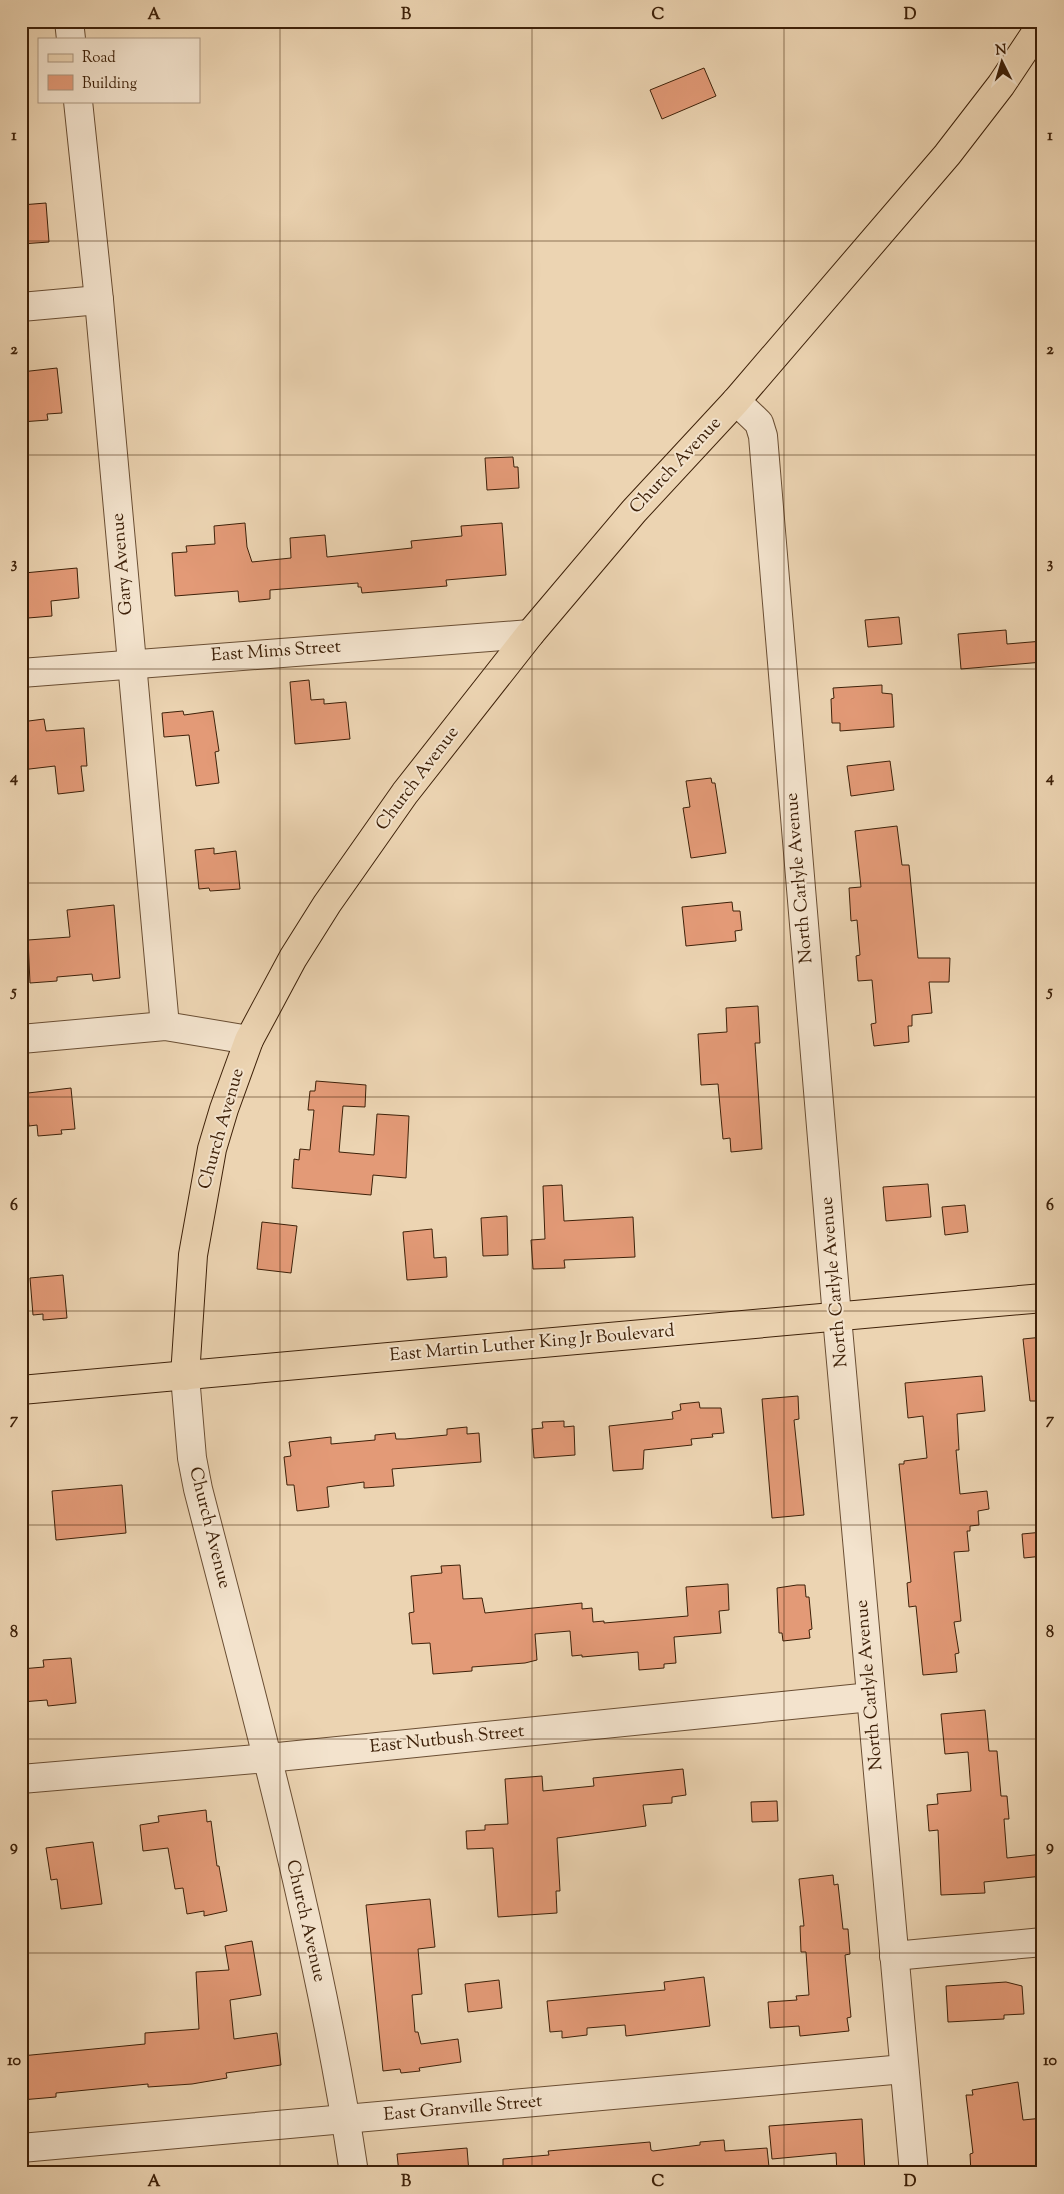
<svg xmlns="http://www.w3.org/2000/svg" width="1064" height="2194" font-family="'Sorts Mill Goudy',serif">
  <style>
    .building { fill: #e39a77; stroke: #3e2109 }
    .lines { fill: none; stroke-linecap: round; stroke-linejoin: round }
    .minor-casing { stroke: #6a4e33; stroke-width: 30 }
    .major-casing { stroke: #3e2109; stroke-width: 30 }
    .minor { stroke: #f3e3cd; stroke-width: 28 }
    .major { stroke: #ecd4b2; stroke-width: 28 }
    .grid { fill: none; stroke: #3e2109; stroke-width: 1; stroke-opacity: 0.55 }
    .labels { text-anchor: middle; dominant-baseline: central; stroke-width: 4; stroke-linejoin: round; paint-order: stroke }
    .street-label { font-size: 18px; fill: #3e2109; stroke: #f3e3cd }
    .neatline { fill: none; stroke: #3e2109; stroke-width: 2 }
    .grid-label { font-size: 16px; text-anchor: middle; font-weight: bold; fill: #3e2109 }
  </style>
  <rect width="100%" height="100%" fill="#ecd4b2"/>
  <filter id="stains"><feTurbulence type="fractalNoise" baseFrequency=".004" numOctaves="4"/><feColorMatrix values="0 0 0 0 .2 0 0 0 0 .09 0 0 0 0 .02 0 0 0 .5 -.17"/></filter>
  <radialGradient id="worn" r=".72"><stop offset=".6" stop-color="#630" stop-opacity="0"/><stop offset="1" stop-color="#630" stop-opacity=".3"/></radialGradient>
  <g class="building">
    <path d="M 704,68 L 716,96 L 662,119 L 650,90 Z"/>
    <path d="M 46,203 L 49,242 L 21,244 L 21,205 Z"/>
    <path d="M 57,368 L 62,413 L 47,414 L 48,420 L 21,422 L 21,372 Z"/>
    <path d="M 513,457 L 514,467 L 518,467 L 519,488 L 487,490 L 485,458 Z"/>
    <path d="M 245,523 L 247,547 L 252,562 L 291,558 L 290,538 L 325,535 L 327,557 L 412,548 L 411,541 L 462,536 L 461,526 L 502,523 L 506,575 L 446,580 L 447,586 L 362,593 L 361,587 L 358,587 L 358,583 L 270,590 L 270,599 L 239,602 L 238,591 L 175,596 L 172,553 L 187,552 L 186,546 L 215,544 L 214,526 Z"/>
    <path d="M 77,568 L 79,598 L 51,601 L 52,616 L 28,618 L 24,573 Z"/>
    <path d="M 899,617 L 902,644 L 868,647 L 865,620 Z"/>
    <path d="M 1006,630 L 1007,644 L 1043,641 L 1043,662 L 961,669 L 958,634 Z"/>
    <path d="M 309,680 L 311,700 L 324,699 L 324,704 L 346,702 L 350,739 L 295,744 L 290,682 Z"/>
    <path d="M 882,685 L 882,693 L 892,694 L 894,727 L 840,731 L 840,723 L 832,723 L 831,699 L 834,698 L 833,688 Z"/>
    <path d="M 183,711 L 184,715 L 213,711 L 219,751 L 215,752 L 219,783 L 196,786 L 189,735 L 164,737 L 162,713 Z"/>
    <path d="M 44,719 L 46,731 L 84,728 L 87,766 L 81,766 L 84,791 L 58,794 L 55,766 L 21,770 L 21,722 Z"/>
    <path d="M 890,761 L 894,790 L 851,796 L 847,766 Z"/>
    <path d="M 711,778 L 712,783 L 715,783 L 726,853 L 691,858 L 683,808 L 690,807 L 686,781 Z"/>
    <path d="M 897,826 L 902,865 L 909,865 L 918,958 L 950,958 L 949,982 L 929,982 L 932,1013 L 912,1015 L 912,1026 L 908,1026 L 909,1042 L 874,1046 L 871,1024 L 876,1023 L 872,980 L 858,981 L 856,956 L 860,955 L 857,920 L 851,921 L 849,888 L 861,887 L 855,831 Z"/>
    <path d="M 214,848 L 214,854 L 236,851 L 240,889 L 210,891 L 209,888 L 199,889 L 195,850 Z"/>
    <path d="M 732,902 L 733,911 L 740,911 L 742,930 L 735,931 L 736,941 L 686,946 L 682,907 Z"/>
    <path d="M 114,905 L 120,978 L 93,981 L 92,974 L 57,977 L 57,981 L 30,983 L 28,940 L 70,937 L 67,910 Z"/>
    <path d="M 758,1006 L 760,1043 L 755,1043 L 762,1149 L 731,1152 L 730,1138 L 723,1139 L 718,1084 L 701,1085 L 698,1034 L 727,1032 L 726,1008 Z"/>
    <path d="M 316,1081 L 366,1085 L 365,1107 L 343,1106 L 339,1152 L 374,1155 L 377,1114 L 409,1116 L 406,1178 L 373,1175 L 371,1195 L 292,1188 L 294,1159 L 299,1160 L 300,1149 L 310,1150 L 314,1110 L 308,1110 L 310,1091 L 315,1091 Z"/>
    <path d="M 71,1088 L 75,1129 L 61,1130 L 62,1134 L 38,1136 L 37,1125 L 29,1126 L 26,1100 L 28,1093 Z"/>
    <path d="M 928,1184 L 931,1217 L 886,1221 L 883,1187 Z"/>
    <path d="M 562,1185 L 564,1221 L 633,1217 L 635,1257 L 564,1260 L 565,1268 L 533,1269 L 531,1240 L 545,1239 L 543,1186 Z"/>
    <path d="M 965,1205 L 968,1232 L 945,1235 L 942,1207 Z"/>
    <path d="M 507,1216 L 508,1255 L 483,1256 L 481,1218 Z"/>
    <path d="M 262,1222 L 297,1226 L 291,1273 L 257,1269 Z"/>
    <path d="M 432,1229 L 434,1258 L 446,1257 L 447,1277 L 407,1280 L 403,1232 Z"/>
    <path d="M 63,1275 L 67,1318 L 43,1320 L 43,1314 L 33,1315 L 30,1278 Z"/>
    <path d="M 1043,1337 L 1043,1401 L 1030,1401 L 1023,1339 Z"/>
    <path d="M 982,1376 L 985,1411 L 957,1414 L 959,1450 L 956,1450 L 960,1494 L 987,1491 L 989,1509 L 978,1511 L 979,1525 L 970,1526 L 970,1531 L 967,1531 L 969,1551 L 954,1552 L 961,1621 L 954,1622 L 959,1653 L 955,1654 L 957,1672 L 923,1675 L 916,1606 L 909,1607 L 907,1583 L 911,1582 L 899,1464 L 904,1464 L 904,1461 L 927,1458 L 923,1416 L 908,1418 L 905,1383 Z"/>
    <path d="M 798,1396 L 799,1419 L 794,1420 L 804,1515 L 772,1518 L 762,1399 Z"/>
    <path d="M 699,1402 L 700,1408 L 721,1408 L 724,1433 L 712,1434 L 713,1437 L 691,1439 L 692,1445 L 644,1450 L 643,1469 L 613,1471 L 609,1426 L 673,1419 L 672,1412 L 681,1410 L 680,1404 Z"/>
    <path d="M 564,1421 L 564,1427 L 574,1426 L 575,1455 L 534,1458 L 532,1429 L 543,1428 L 542,1422 Z"/>
    <path d="M 467,1427 L 467,1434 L 479,1433 L 481,1462 L 392,1469 L 394,1486 L 364,1488 L 364,1482 L 327,1487 L 329,1507 L 297,1511 L 294,1485 L 287,1485 L 284,1457 L 291,1456 L 289,1442 L 331,1437 L 331,1444 L 375,1440 L 375,1435 L 395,1433 L 396,1439 L 405,1439 L 447,1435 L 447,1429 Z"/>
    <path d="M 122,1485 L 126,1533 L 56,1540 L 52,1491 Z"/>
    <path d="M 1043,1532 L 1043,1556 L 1024,1558 L 1022,1534 Z"/>
    <path d="M 460,1565 L 463,1599 L 482,1598 L 485,1613 L 582,1603 L 582,1609 L 592,1608 L 593,1622 L 604,1621 L 604,1623 L 688,1616 L 686,1587 L 728,1584 L 729,1610 L 719,1611 L 721,1633 L 674,1637 L 676,1663 L 664,1664 L 664,1668 L 639,1670 L 638,1652 L 582,1657 L 582,1655 L 572,1656 L 570,1631 L 535,1634 L 537,1660 L 525,1663 L 472,1667 L 472,1671 L 433,1674 L 430,1643 L 412,1644 L 409,1613 L 414,1612 L 411,1576 L 442,1573 L 441,1566 Z"/>
    <path d="M 797,1585 L 805,1585 L 806,1597 L 809,1597 L 812,1629 L 809,1630 L 810,1638 L 783,1641 L 782,1633 L 779,1633 L 777,1588 Z"/>
    <path d="M 71,1658 L 76,1703 L 48,1706 L 47,1700 L 21,1702 L 21,1669 L 44,1667 L 43,1660 Z"/>
    <path d="M 985,1710 L 989,1751 L 997,1751 L 1001,1796 L 1007,1796 L 1009,1819 L 1004,1819 L 1007,1858 L 1043,1854 L 1043,1876 L 984,1882 L 985,1893 L 941,1895 L 938,1830 L 929,1831 L 927,1805 L 938,1804 L 937,1794 L 971,1791 L 968,1752 L 945,1754 L 941,1714 Z"/>
    <path d="M 683,1769 L 686,1795 L 672,1797 L 672,1803 L 643,1805 L 646,1826 L 557,1838 L 560,1891 L 556,1891 L 557,1913 L 498,1917 L 493,1848 L 467,1849 L 466,1831 L 485,1830 L 485,1825 L 508,1824 L 505,1779 L 542,1776 L 543,1791 L 594,1786 L 593,1778 Z"/>
    <path d="M 777,1801 L 778,1821 L 752,1822 L 751,1802 Z"/>
    <path d="M 206,1810 L 207,1822 L 211,1821 L 217,1866 L 219,1866 L 227,1911 L 204,1916 L 204,1911 L 187,1914 L 183,1888 L 175,1889 L 168,1848 L 143,1851 L 140,1825 L 159,1822 L 158,1816 Z"/>
    <path d="M 93,1842 L 102,1904 L 61,1909 L 57,1879 L 51,1880 L 46,1848 Z"/>
    <path d="M 833,1875 L 834,1885 L 838,1884 L 843,1929 L 848,1929 L 850,1954 L 845,1955 L 851,2017 L 847,2018 L 849,2031 L 800,2036 L 799,2026 L 770,2028 L 768,2002 L 797,2000 L 796,1996 L 809,1995 L 806,1952 L 801,1952 L 800,1926 L 804,1926 L 799,1879 Z"/>
    <path d="M 430,1899 L 435,1947 L 418,1949 L 422,1994 L 412,1995 L 415,2032 L 418,2032 L 421,2044 L 458,2039 L 461,2062 L 419,2068 L 420,2071 L 401,2073 L 400,2069 L 383,2071 L 366,1905 Z"/>
    <path d="M 252,1941 L 261,1995 L 230,2000 L 234,2039 L 277,2033 L 281,2065 L 226,2073 L 227,2078 L 192,2084 L 148,2087 L 148,2084 L 56,2093 L 56,2097 L 21,2100 L 21,2056 L 145,2044 L 145,2033 L 199,2029 L 196,1972 L 229,1970 L 225,1946 Z"/>
    <path d="M 704,1977 L 710,2026 L 626,2036 L 625,2025 L 587,2028 L 587,2035 L 562,2038 L 562,2031 L 550,2032 L 547,2001 L 665,1990 L 664,1982 Z"/>
    <path d="M 499,1980 L 502,2008 L 468,2012 L 465,1984 Z"/>
    <path d="M 1006,1982 L 1022,1986 L 1024,2014 L 1004,2015 L 1004,2019 L 948,2022 L 946,1986 Z"/>
    <path d="M 1018,2082 L 1023,2120 L 1043,2118 L 1043,2173 L 971,2173 L 970,2154 L 973,2153 L 966,2095 L 973,2095 L 972,2090 Z"/>
    <path d="M 862,2119 L 865,2173 L 837,2173 L 836,2153 L 772,2159 L 769,2126 Z"/>
    <path d="M 724,2140 L 725,2151 L 767,2148 L 769,2167 L 727,2169 L 727,2171 L 716,2173 L 503,2173 L 503,2159 L 549,2155 L 548,2151 L 650,2142 L 651,2150 L 653,2151 L 700,2145 L 700,2142 Z"/>
    <path d="M 467,2148 L 469,2173 L 399,2173 L 397,2154 Z"/>
  </g>
  <g class="lines">
    <g class="minor-casing">
      <g id="minor">
        <path d="M 69,21 L 71,39"/>
        <path d="M 78,101 L 99,300 L 165,1026"/>
        <path d="M 21,307 L 99,300"/>
        <path d="M 736,401 L 759,423 L 763,436 L 837,1317 L 914,2173"/>
        <path d="M 21,673 L 530,634"/>
        <path d="M 21,1039 L 165,1026 L 249,1040"/>
        <path d="M 185,1376 L 192,1458 L 198,1489 C 256,1714 320,1943 354,2173"/>
        <path d="M 21,1779 L 268,1758 L 871,1697"/>
        <path d="M 894,1956 L 1043,1942"/>
        <path d="M 21,2148 L 904,2069"/>
      </g>
    </g>
    <g class="major-casing">
      <g id="major">
        <path d="M 185,1376 L 193,1255 L 212,1149 L 224,1109 L 249,1040 L 293,958 L 327,904 L 405,793 L 530,634 L 634,511 L 736,401 L 947,155 L 1001,85 L 1043,22"/>
        <path d="M 21,1390 L 1043,1298"/>
      </g>
    </g>
    <use href="#minor" class="minor"/>
    <use href="#major" class="major"/>
  </g>
  <path class="grid" d="M 280,21 L 280,2173M 532,21 L 532,2173M 784,21 L 784,2173M 21,241 L 1043,241M 21,455 L 1043,455M 21,669 L 1043,669M 21,883 L 1043,883M 21,1097 L 1043,1097M 21,1311 L 1043,1311M 21,1525 L 1043,1525M 21,1739 L 1043,1739M 21,1953 L 1043,1953"/>
  <g class="labels">
    <g class="street-label">
      <text transform="translate(676 466) rotate(-47)">Church Avenue</text>
      <text transform="translate(123 564) rotate(-95)">Gary Avenue</text>
      <text transform="translate(276 652) rotate(-4)">East Mims Street</text>
      <text transform="translate(418 779) rotate(-53)">Church Avenue</text>
      <text transform="translate(800 878) rotate(-95)">North Carlyle Avenue</text>
      <text transform="translate(222 1129) rotate(-74)">Church Avenue</text>
      <text transform="translate(835 1282) rotate(-95)">North Carlyle Avenue</text>
      <text transform="translate(532 1344) rotate(-5)">East Martin Luther King Jr Boulevard</text>
      <text transform="translate(209 1528) rotate(76)">Church Avenue</text>
      <text transform="translate(870 1685) rotate(-95)">North Carlyle Avenue</text>
      <text transform="translate(447 1740) rotate(-6)">East Nutbush Street</text>
      <text transform="translate(305 1921) rotate(77)">Church Avenue</text>
      <text transform="translate(463 2109) rotate(-5)">East Granville Street</text>
    </g>
  </g>
  <rect width="1064" height="2194" fill="none" stroke="#ecd4b2" stroke-width="55"/>
  <rect x="38" y="38" width="162" height="65" fill="#f3e3cd" stroke="#ab957f"/>
  <rect x="48" y="54" width="25" height="8" fill="#ecd4b2" stroke="#ab957f"/>
  <text x="82" y="62" font-size="15" fill="#3e2109">Road</text>
  <rect x="48" y="75" width="25" height="15" fill="#e39a77" stroke="#ab957f"/>
  <text x="82" y="88" font-size="15" fill="#3e2109">Building</text>
  <g transform="translate(1002 62) rotate(355)" stroke="#f3e3cd" stroke-width="4" paint-order="stroke">
  <path d="M0-4L9 19L0 12L-9 19Z" fill="#3e2109"/>
  <text y="-8" font-size="14" font-weight="bold" text-anchor="middle" fill="#3e2109">N</text>
  </g>
  <rect x="28" y="28" width="1008" height="2138" class="neatline"/>
  <g class="grid-label">
    <text x="154" y="19">A</text>
    <text x="406" y="19">B</text>
    <text x="658" y="19">C</text>
    <text x="910" y="19">D</text>
    <text x="14" y="140">1</text>
    <text x="1050" y="140">1</text>
    <text x="14" y="354">2</text>
    <text x="1050" y="354">2</text>
    <text x="14" y="568">3</text>
    <text x="1050" y="568">3</text>
    <text x="14" y="782">4</text>
    <text x="1050" y="782">4</text>
    <text x="14" y="996">5</text>
    <text x="1050" y="996">5</text>
    <text x="14" y="1210">6</text>
    <text x="1050" y="1210">6</text>
    <text x="14" y="1424">7</text>
    <text x="1050" y="1424">7</text>
    <text x="14" y="1637">8</text>
    <text x="1050" y="1637">8</text>
    <text x="14" y="1851">9</text>
    <text x="1050" y="1851">9</text>
    <text x="14" y="2065">10</text>
    <text x="1050" y="2065">10</text>
    <text x="154" y="2186">A</text>
    <text x="406" y="2186">B</text>
    <text x="658" y="2186">C</text>
    <text x="910" y="2186">D</text>
  </g>
  <rect width="100%" height="100%" filter="url(#stains)"/>
  <rect width="100%" height="100%" fill="url(#worn)"/>
</svg>
